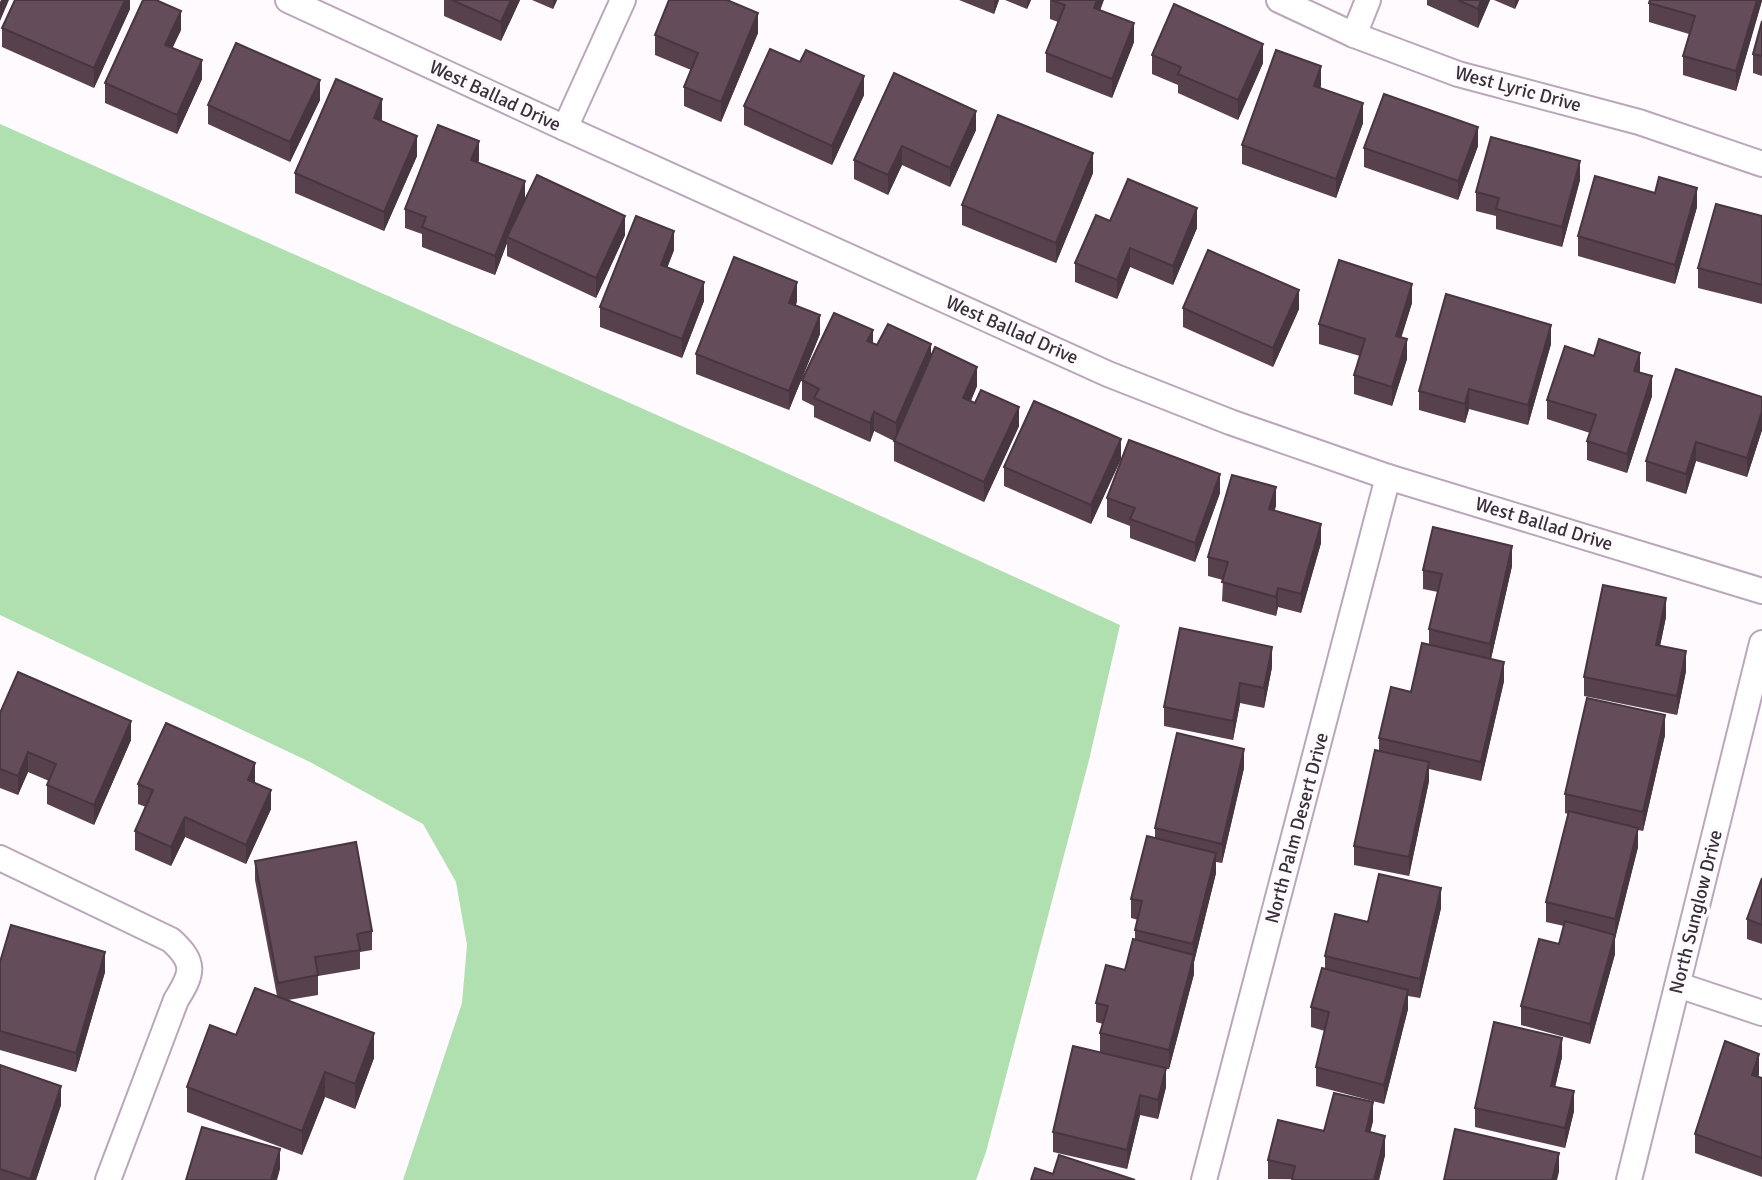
<svg xmlns="http://www.w3.org/2000/svg" width="1762" height="1180" font-family="Signika,sans-serif">
  <style>
    .green { fill: #b0dfb0 }
    .lines { fill: none; stroke-linecap: round; stroke-linejoin: round }
    .street-casing { stroke: #bba6bc; stroke-width: 28 }
    .street { stroke: #fff; stroke-width: 24 }
    .wall { fill: #57414d }
    .shaded-wall { fill: #47353f }
    .building { fill: #654c5a; stroke: #47353f; stroke-width: 2 }
    .labels { text-anchor: middle; dominant-baseline: central; stroke-width: 7; stroke-linejoin: round; paint-order: stroke }
    .street-label { font-size: 19px; fill: #383039; stroke: #fefafe }
  </style>
  <rect width="100%" height="100%" fill="#fefafe"/>
  <path class="green" d="M 0,124 L 745,454 L 1120,625 L 1089,760 L 986,1152 L 976,1180 L 403,1180 L 462,1003 L 467,945 L 456,882 L 423,824 L 310,762 L 0,615 Z"/>
  <g class="lines">
    <g class="street-casing">
      <g id="street">
        <path d="M 288,0 L 565,128 L 1108,374 L 1230,422 L 1388,477 L 1762,591"/>
        <path d="M 1279,0 L 1354,35 L 1458,74 L 1639,122 L 1762,164"/>
        <path d="M 1354,35 L 1368,0"/>
        <path d="M 565,128 L 623,0"/>
        <path d="M 0,858 L 171,940 C 196,963 193,973 176,1000 L 108,1180"/>
        <path d="M 1678,985 L 1762,1013"/>
        <path d="M 1204,1180 L 1388,477"/>
        <path d="M 1629,1180 L 1762,643"/>
      </g>
    </g>
    <use href="#street" class="street"/>
  </g>
  <g class="wall">
    <path d="M 130,0 L 130,9 L 94,88 L 2,47 L 2,28 Z"/>
    <path d="M 444,0 L 520,0 L 501,41 L 444,16 Z"/>
    <path d="M 532,0 L 557,0 L 553,9 Z"/>
    <path d="M 959,0 L 999,0 L 994,14 Z"/>
    <path d="M 1005,0 L 1031,0 L 1027,9 Z"/>
    <path d="M 1050,0 L 1100,10 L 1134,42 L 1112,98 L 1046,72 L 1046,53 L 1058,22 L 1050,19 Z"/>
    <path d="M 1427,0 L 1490,0 L 1478,28 L 1427,5 Z"/>
    <path d="M 1494,0 L 1519,0 L 1515,9 Z"/>
    <path d="M 1762,0 L 1736,91 L 1683,75 L 1683,56 L 1689,34 L 1649,22 L 1649,3 Z"/>
    <path d="M 1762,21 L 1762,76 L 1753,73 L 1753,54 Z"/>
    <path d="M 181,30 L 172,48 L 202,79 L 177,134 L 105,103 L 105,83 Z"/>
    <path d="M 758,33 L 721,122 L 684,106 L 684,87 L 691,70 L 655,55 L 655,35 Z"/>
    <path d="M 1152,55 L 1263,63 L 1238,120 L 1178,93 L 1178,85 L 1152,74 Z"/>
    <path d="M 894,73 L 976,130 L 950,187 L 902,165 L 888,195 L 854,179 L 854,160 Z"/>
    <path d="M 1321,86 L 1320,88 L 1363,123 L 1336,198 L 1242,164 L 1242,145 Z"/>
    <path d="M 864,95 L 832,165 L 744,125 L 744,106 Z"/>
    <path d="M 320,100 L 290,162 L 208,124 L 208,105 Z"/>
    <path d="M 382,119 L 381,121 L 417,156 L 384,231 L 295,193 L 295,173 Z"/>
    <path d="M 1478,146 L 1458,200 L 1364,167 L 1364,148 Z"/>
    <path d="M 479,160 L 478,163 L 525,200 L 625,235 L 596,298 L 507,256 L 507,243 L 495,275 L 422,247 L 422,234 L 405,228 L 405,209 Z"/>
    <path d="M 1093,173 L 1056,263 L 962,225 L 962,205 Z"/>
    <path d="M 1580,180 L 1562,247 L 1496,229 L 1496,216 L 1476,211 L 1476,192 Z"/>
    <path d="M 1697,207 L 1675,284 L 1578,256 L 1578,236 Z"/>
    <path d="M 1762,216 L 1762,304 L 1698,288 L 1698,268 Z"/>
    <path d="M 1110,221 L 1197,228 L 1173,285 L 1130,267 L 1117,299 L 1075,282 L 1075,263 Z"/>
    <path d="M 674,250 L 667,268 L 704,301 L 682,358 L 600,327 L 600,307 Z"/>
    <path d="M 797,301 L 796,305 L 820,334 L 789,410 L 696,374 L 696,354 Z"/>
    <path d="M 1412,303 L 1401,337 L 1407,359 L 1392,406 L 1354,394 L 1354,375 L 1360,356 L 1319,344 L 1319,324 Z"/>
    <path d="M 1183,308 L 1299,309 L 1273,367 L 1183,327 Z"/>
    <path d="M 873,344 L 877,345 L 931,356 L 977,386 L 971,401 L 1019,426 L 984,502 L 894,461 L 894,441 L 874,431 L 870,442 L 814,417 L 814,406 L 802,400 L 802,380 Z"/>
    <path d="M 1551,344 L 1528,425 L 1469,409 L 1465,423 L 1419,410 L 1419,391 Z"/>
    <path d="M 1640,373 L 1652,396 L 1627,473 L 1587,460 L 1587,441 L 1590,433 L 1547,419 L 1547,400 Z"/>
    <path d="M 1762,397 L 1762,430 L 1747,477 L 1696,461 L 1686,494 L 1646,481 L 1646,461 Z"/>
    <path d="M 1121,459 L 1091,524 L 1004,486 L 1004,467 Z"/>
    <path d="M 1220,493 L 1195,562 L 1130,538 L 1130,526 L 1107,517 L 1107,498 Z"/>
    <path d="M 1276,506 L 1274,510 L 1321,543 L 1301,613 L 1278,607 L 1276,616 L 1222,601 L 1223,580 L 1208,576 L 1208,557 Z"/>
    <path d="M 1512,566 L 1491,659 L 1504,681 L 1481,781 L 1429,769 L 1429,781 L 1409,876 L 1354,865 L 1354,846 L 1379,751 L 1379,738 L 1411,692 L 1429,645 L 1429,629 L 1438,592 L 1423,589 L 1423,570 Z"/>
    <path d="M 1666,617 L 1660,646 L 1686,671 L 1677,715 L 1584,696 L 1584,677 Z"/>
    <path d="M 1272,667 L 1264,708 L 1240,703 L 1233,740 L 1164,726 L 1164,707 Z"/>
    <path d="M 0,713 L 131,740 L 94,825 L 47,804 L 47,785 L 49,781 L 28,772 L 18,795 L 0,788 Z"/>
    <path d="M 1665,735 L 1643,831 L 1638,830 L 1638,847 L 1615,938 L 1615,954 L 1590,1044 L 1521,1025 L 1521,1006 L 1559,944 L 1564,926 L 1546,922 L 1546,902 L 1568,814 L 1565,813 L 1565,794 Z"/>
    <path d="M 1244,768 L 1222,863 L 1216,862 L 1216,873 L 1194,962 L 1194,974 L 1169,1069 L 1166,1069 L 1166,1087 L 1158,1119 L 1140,1115 L 1127,1169 L 1053,1152 L 1053,1132 L 1141,1062 L 1100,1052 L 1100,1033 L 1103,1024 L 1096,1022 L 1096,1003 L 1125,970 L 1135,940 L 1135,930 L 1138,920 L 1131,918 L 1131,899 L 1155,838 L 1155,828 Z"/>
    <path d="M 255,782 L 271,809 L 246,864 L 185,837 L 171,866 L 135,850 L 135,831 L 146,807 L 138,804 L 138,784 Z"/>
    <path d="M 255,861 L 372,931 L 372,950 L 360,952 L 360,969 L 318,976 L 318,995 L 288,1000 L 374,1058 L 355,1109 L 325,1097 L 302,1155 L 187,1112 L 187,1087 L 236,1035 L 277,996 L 255,880 Z"/>
    <path d="M 1762,878 L 1762,944 L 1747,939 L 1747,919 Z"/>
    <path d="M 1441,908 L 1420,998 L 1408,996 L 1408,1009 L 1384,1104 L 1316,1086 L 1316,1067 L 1325,1031 L 1311,1027 L 1311,1007 L 1325,968 L 1325,956 L 1368,922 Z"/>
    <path d="M 0,962 L 105,972 L 76,1072 L 0,1050 Z"/>
    <path d="M 1562,1057 L 1555,1087 L 1574,1111 L 1565,1148 L 1475,1127 L 1475,1108 Z"/>
    <path d="M 0,1065 L 61,1105 L 36,1180 L 0,1180 Z"/>
    <path d="M 1759,1074 L 1758,1077 L 1762,1078 L 1762,1177 L 1695,1153 L 1695,1134 Z"/>
    <path d="M 1373,1121 L 1370,1132 L 1385,1155 L 1379,1180 L 1268,1179 L 1268,1160 L 1324,1131 Z"/>
  </g>
  <g class="shaded-wall">
    <path d="M 1,0 L 9,0 L 0,21 L 0,2 Z"/>
    <path d="M 125,0 L 130,0 L 130,9 L 94,88 L 94,68 Z"/>
    <path d="M 511,0 L 520,0 L 501,41 L 501,22 Z"/>
    <path d="M 553,0 L 557,0 L 553,9 Z"/>
    <path d="M 994,0 L 999,0 L 994,14 Z"/>
    <path d="M 1027,0 L 1031,0 L 1027,9 Z"/>
    <path d="M 1097,0 L 1104,0 L 1094,27 L 1094,8 Z"/>
    <path d="M 1481,0 L 1490,0 L 1478,28 L 1478,9 Z"/>
    <path d="M 1515,0 L 1519,0 L 1515,9 Z"/>
    <path d="M 1757,0 L 1762,0 L 1762,1 L 1736,91 L 1736,71 Z"/>
    <path d="M 181,11 L 181,30 L 165,64 L 165,45 Z"/>
    <path d="M 758,13 L 758,33 L 721,122 L 721,102 Z"/>
    <path d="M 1134,23 L 1134,42 L 1112,98 L 1112,79 Z"/>
    <path d="M 1263,44 L 1263,63 L 1238,120 L 1238,100 Z"/>
    <path d="M 202,60 L 202,79 L 177,134 L 177,115 Z"/>
    <path d="M 1321,66 L 1321,86 L 1314,105 L 1314,86 Z"/>
    <path d="M 864,76 L 864,95 L 832,165 L 832,146 Z"/>
    <path d="M 320,80 L 320,100 L 290,162 L 290,142 Z"/>
    <path d="M 382,99 L 382,119 L 374,137 L 374,118 Z"/>
    <path d="M 1363,103 L 1363,123 L 1336,198 L 1336,179 Z"/>
    <path d="M 976,111 L 976,130 L 950,187 L 950,168 Z"/>
    <path d="M 1478,127 L 1478,146 L 1458,200 L 1458,181 Z"/>
    <path d="M 417,136 L 417,156 L 384,231 L 384,212 Z"/>
    <path d="M 479,141 L 479,160 L 471,179 L 471,160 Z"/>
    <path d="M 902,146 L 902,165 L 888,195 L 888,175 Z"/>
    <path d="M 1093,153 L 1093,173 L 1056,263 L 1056,243 Z"/>
    <path d="M 1580,161 L 1580,180 L 1562,247 L 1562,227 Z"/>
    <path d="M 525,181 L 525,200 L 507,237 L 507,243 L 495,275 L 495,256 Z"/>
    <path d="M 1697,188 L 1697,207 L 1675,284 L 1675,265 Z"/>
    <path d="M 1197,208 L 1197,228 L 1173,285 L 1173,266 Z"/>
    <path d="M 625,216 L 625,235 L 596,298 L 596,278 Z"/>
    <path d="M 674,231 L 674,250 L 661,284 L 661,265 Z"/>
    <path d="M 1130,248 L 1130,267 L 1117,299 L 1117,280 Z"/>
    <path d="M 704,282 L 704,301 L 682,358 L 682,339 Z"/>
    <path d="M 797,282 L 797,301 L 789,322 L 789,303 Z"/>
    <path d="M 1412,284 L 1412,303 L 1396,355 L 1396,336 Z"/>
    <path d="M 1299,290 L 1299,309 L 1273,367 L 1273,348 Z"/>
    <path d="M 820,315 L 820,334 L 789,410 L 789,391 Z"/>
    <path d="M 1551,325 L 1551,344 L 1528,425 L 1528,405 Z"/>
    <path d="M 873,330 L 873,349 L 867,341 Z"/>
    <path d="M 1407,339 L 1407,359 L 1392,406 L 1392,387 Z"/>
    <path d="M 931,344 L 931,363 L 896,442 L 896,423 Z"/>
    <path d="M 1640,353 L 1640,372 L 1634,390 L 1634,371 Z"/>
    <path d="M 977,367 L 977,386 L 963,417 L 963,398 Z"/>
    <path d="M 1652,376 L 1652,396 L 1627,473 L 1627,454 Z"/>
    <path d="M 1469,389 L 1469,409 L 1465,423 L 1465,404 Z"/>
    <path d="M 1019,407 L 1019,426 L 984,502 L 984,482 Z"/>
    <path d="M 1762,411 L 1762,430 L 1747,477 L 1747,458 Z"/>
    <path d="M 874,412 L 874,431 L 870,442 L 870,423 Z"/>
    <path d="M 1121,439 L 1121,459 L 1091,524 L 1091,505 Z"/>
    <path d="M 1696,442 L 1696,461 L 1686,494 L 1686,474 Z"/>
    <path d="M 1220,474 L 1220,493 L 1195,562 L 1195,543 Z"/>
    <path d="M 1276,487 L 1276,506 L 1269,528 L 1269,509 Z"/>
    <path d="M 1321,524 L 1321,543 L 1301,613 L 1301,594 Z"/>
    <path d="M 1512,546 L 1512,566 L 1490,663 L 1490,644 Z"/>
    <path d="M 1278,588 L 1278,607 L 1276,616 L 1276,597 Z"/>
    <path d="M 1666,598 L 1666,617 L 1656,665 L 1656,645 Z"/>
    <path d="M 1272,647 L 1272,667 L 1264,708 L 1264,688 Z"/>
    <path d="M 1686,651 L 1686,671 L 1677,715 L 1677,696 Z"/>
    <path d="M 1504,662 L 1504,681 L 1481,781 L 1481,762 Z"/>
    <path d="M 1240,683 L 1240,703 L 1233,740 L 1233,721 Z"/>
    <path d="M 1665,715 L 1665,735 L 1643,831 L 1643,812 Z"/>
    <path d="M 131,721 L 131,740 L 94,825 L 94,805 Z"/>
    <path d="M 1244,749 L 1244,768 L 1222,863 L 1222,844 Z"/>
    <path d="M 28,752 L 28,772 L 18,795 L 18,776 Z"/>
    <path d="M 1429,762 L 1429,781 L 1409,876 L 1409,857 Z"/>
    <path d="M 255,763 L 255,782 L 248,799 L 248,780 Z"/>
    <path d="M 271,790 L 271,809 L 246,864 L 246,845 Z"/>
    <path d="M 185,817 L 185,837 L 171,866 L 171,847 Z"/>
    <path d="M 1638,828 L 1638,847 L 1615,939 L 1615,919 Z"/>
    <path d="M 1216,853 L 1216,873 L 1194,962 L 1194,974 L 1169,1069 L 1169,1050 L 1193,956 L 1193,944 Z"/>
    <path d="M 1441,888 L 1441,908 L 1420,998 L 1420,979 Z"/>
    <path d="M 1615,935 L 1615,954 L 1590,1044 L 1590,1024 Z"/>
    <path d="M 105,952 L 105,972 L 76,1072 L 76,1053 Z"/>
    <path d="M 1408,990 L 1408,1009 L 1384,1104 L 1384,1085 Z"/>
    <path d="M 374,1033 L 374,1058 L 355,1109 L 355,1084 Z"/>
    <path d="M 1562,1038 L 1562,1057 L 1551,1105 L 1551,1086 Z"/>
    <path d="M 1759,1054 L 1759,1074 L 1752,1095 L 1752,1075 Z"/>
    <path d="M 1166,1068 L 1166,1087 L 1158,1119 L 1158,1100 Z"/>
    <path d="M 325,1072 L 325,1097 L 302,1155 L 302,1131 Z"/>
    <path d="M 61,1086 L 61,1105 L 36,1180 L 30,1180 Z"/>
    <path d="M 1574,1091 L 1574,1111 L 1565,1148 L 1565,1128 Z"/>
    <path d="M 1140,1095 L 1140,1115 L 1127,1169 L 1127,1150 Z"/>
    <path d="M 1373,1102 L 1373,1121 L 1366,1150 L 1366,1131 Z"/>
    <path d="M 1385,1136 L 1385,1155 L 1379,1180 L 1374,1180 Z"/>
    <path d="M 280,1149 L 280,1169 L 277,1180 L 271,1180 Z"/>
    <path d="M 1559,1153 L 1559,1172 L 1557,1180 L 1552,1180 Z"/>
  </g>
  <g class="building">
    <path d="M 15,0 L 125,0 L 94,68 L 2,28 Z"/>
    <path d="M 143,0 L 156,0 L 181,11 L 165,45 L 202,60 L 177,115 L 105,83 Z"/>
    <path d="M 452,0 L 511,0 L 501,22 Z"/>
    <path d="M 669,0 L 727,0 L 758,13 L 721,102 L 684,87 L 698,53 L 655,35 Z"/>
    <path d="M 1051,0 L 1097,0 L 1094,8 L 1134,23 L 1112,79 L 1046,53 L 1065,5 Z"/>
    <path d="M 1458,0 L 1481,0 L 1478,9 Z"/>
    <path d="M 1650,0 L 1757,0 L 1736,71 L 1683,56 L 1695,16 L 1649,3 Z"/>
    <path d="M 1174,4 L 1263,44 L 1238,100 L 1178,74 L 1181,67 L 1152,55 Z"/>
    <path d="M 1762,21 L 1762,56 L 1753,54 Z"/>
    <path d="M 236,43 L 320,80 L 290,142 L 208,105 Z"/>
    <path d="M 770,49 L 800,62 L 806,50 L 864,76 L 832,146 L 744,106 Z"/>
    <path d="M 1276,50 L 1321,66 L 1314,86 L 1363,103 L 1336,179 L 1242,145 Z"/>
    <path d="M 894,73 L 976,111 L 950,168 L 902,146 L 888,175 L 854,160 Z"/>
    <path d="M 336,79 L 382,99 L 374,118 L 417,136 L 384,212 L 295,173 Z"/>
    <path d="M 1384,94 L 1478,127 L 1458,181 L 1364,148 Z"/>
    <path d="M 998,115 L 1093,153 L 1056,243 L 962,205 Z"/>
    <path d="M 438,125 L 479,141 L 471,160 L 525,181 L 495,256 L 422,227 L 426,217 L 405,209 Z"/>
    <path d="M 1491,137 L 1580,161 L 1562,227 L 1496,209 L 1499,198 L 1476,192 Z"/>
    <path d="M 537,175 L 625,216 L 596,278 L 507,237 Z"/>
    <path d="M 1595,176 L 1655,193 L 1659,177 L 1697,188 L 1675,265 L 1578,236 Z"/>
    <path d="M 1128,179 L 1197,208 L 1173,266 L 1130,248 L 1117,280 L 1075,263 L 1096,215 L 1110,221 Z"/>
    <path d="M 1716,204 L 1762,216 L 1762,285 L 1698,268 Z"/>
    <path d="M 636,216 L 674,231 L 661,265 L 704,282 L 682,339 L 600,307 Z"/>
    <path d="M 1208,250 L 1299,290 L 1273,348 L 1183,308 Z"/>
    <path d="M 734,257 L 797,282 L 789,303 L 820,315 L 789,391 L 696,354 Z"/>
    <path d="M 1339,260 L 1412,284 L 1396,336 L 1407,339 L 1392,387 L 1354,375 L 1365,339 L 1319,324 Z"/>
    <path d="M 1446,294 L 1551,325 L 1528,405 L 1469,389 L 1465,404 L 1419,391 Z"/>
    <path d="M 834,313 L 873,330 L 867,341 L 877,345 L 888,324 L 931,344 L 896,423 L 874,412 L 870,423 L 814,398 L 819,389 L 802,380 Z"/>
    <path d="M 1599,339 L 1640,353 L 1634,371 L 1652,376 L 1627,454 L 1587,441 L 1596,415 L 1547,400 L 1565,346 L 1594,356 Z"/>
    <path d="M 935,347 L 977,367 L 963,398 L 975,403 L 981,390 L 1019,407 L 984,482 L 894,441 Z"/>
    <path d="M 1676,369 L 1762,397 L 1762,411 L 1747,458 L 1696,442 L 1686,474 L 1646,461 Z"/>
    <path d="M 1034,401 L 1121,439 L 1091,505 L 1004,467 Z"/>
    <path d="M 1129,440 L 1220,474 L 1195,543 L 1130,519 L 1135,508 L 1107,498 Z"/>
    <path d="M 1232,475 L 1276,487 L 1269,509 L 1321,524 L 1301,594 L 1278,588 L 1276,597 L 1222,582 L 1228,562 L 1208,557 Z"/>
    <path d="M 1433,527 L 1512,546 L 1490,644 L 1429,629 L 1442,574 L 1423,570 Z"/>
    <path d="M 1603,585 L 1666,598 L 1656,645 L 1686,651 L 1677,696 L 1584,677 Z"/>
    <path d="M 1180,628 L 1272,647 L 1264,688 L 1240,683 L 1233,721 L 1164,707 Z"/>
    <path d="M 1422,643 L 1504,662 L 1481,762 L 1379,738 L 1391,687 L 1411,692 Z"/>
    <path d="M 18,672 L 131,721 L 94,805 L 47,785 L 56,764 L 28,752 L 18,776 L 0,769 L 0,713 Z"/>
    <path d="M 1587,698 L 1665,715 L 1643,812 L 1565,794 Z"/>
    <path d="M 166,723 L 255,763 L 248,780 L 271,790 L 246,845 L 185,817 L 171,847 L 135,831 L 153,790 L 138,784 Z"/>
    <path d="M 1177,733 L 1244,749 L 1222,844 L 1155,828 Z"/>
    <path d="M 1375,750 L 1429,762 L 1409,857 L 1354,846 Z"/>
    <path d="M 1569,811 L 1638,828 L 1615,919 L 1546,902 Z"/>
    <path d="M 1147,836 L 1216,853 L 1193,944 L 1135,930 L 1142,901 L 1131,899 Z"/>
    <path d="M 356,842 L 372,931 L 357,934 L 360,950 L 315,957 L 318,975 L 278,983 L 255,861 Z"/>
    <path d="M 1379,874 L 1441,888 L 1420,979 L 1325,956 L 1335,914 L 1368,922 Z"/>
    <path d="M 1762,878 L 1762,925 L 1747,919 Z"/>
    <path d="M 1565,921 L 1615,935 L 1590,1024 L 1521,1006 L 1539,939 L 1559,944 Z"/>
    <path d="M 11,925 L 105,952 L 76,1053 L 0,1031 L 0,962 Z"/>
    <path d="M 1133,939 L 1194,955 L 1169,1050 L 1100,1033 L 1108,1006 L 1096,1003 L 1106,965 L 1125,970 Z"/>
    <path d="M 1322,968 L 1408,990 L 1384,1085 L 1316,1067 L 1329,1012 L 1311,1007 Z"/>
    <path d="M 255,988 L 374,1033 L 355,1084 L 325,1072 L 302,1131 L 187,1087 L 210,1025 L 236,1035 Z"/>
    <path d="M 1494,1022 L 1562,1038 L 1551,1086 L 1574,1091 L 1565,1128 L 1475,1108 Z"/>
    <path d="M 1725,1041 L 1759,1054 L 1752,1075 L 1762,1078 L 1762,1158 L 1695,1134 Z"/>
    <path d="M 1073,1046 L 1166,1068 L 1158,1100 L 1140,1095 L 1127,1150 L 1053,1132 Z"/>
    <path d="M 0,1065 L 61,1086 L 30,1179 L 0,1169 Z"/>
    <path d="M 1334,1093 L 1373,1102 L 1366,1131 L 1385,1136 L 1374,1180 L 1295,1180 L 1292,1179 L 1295,1166 L 1268,1160 L 1278,1120 L 1324,1131 Z"/>
    <path d="M 202,1127 L 280,1149 L 271,1180 L 186,1180 Z"/>
    <path d="M 1455,1129 L 1559,1153 L 1552,1180 L 1444,1180 Z"/>
    <path d="M 1059,1155 L 1135,1180 L 1031,1180 L 1035,1168 L 1053,1174 Z"/>
  </g>
  <g class="labels">
    <g class="street-label">
      <text transform="translate(1518 89) rotate(15)">West Lyric Drive</text>
      <text transform="translate(495 96) rotate(25)">West Ballad Drive</text>
      <text transform="translate(1012 330) rotate(24)">West Ballad Drive</text>
      <text transform="translate(1544 524) rotate(17)">West Ballad Drive</text>
      <text transform="translate(1297 828) rotate(-75)">North Palm Desert Drive</text>
      <text transform="translate(1696 912) rotate(-76)">North Sunglow Drive</text>
    </g>
  </g>
</svg>
